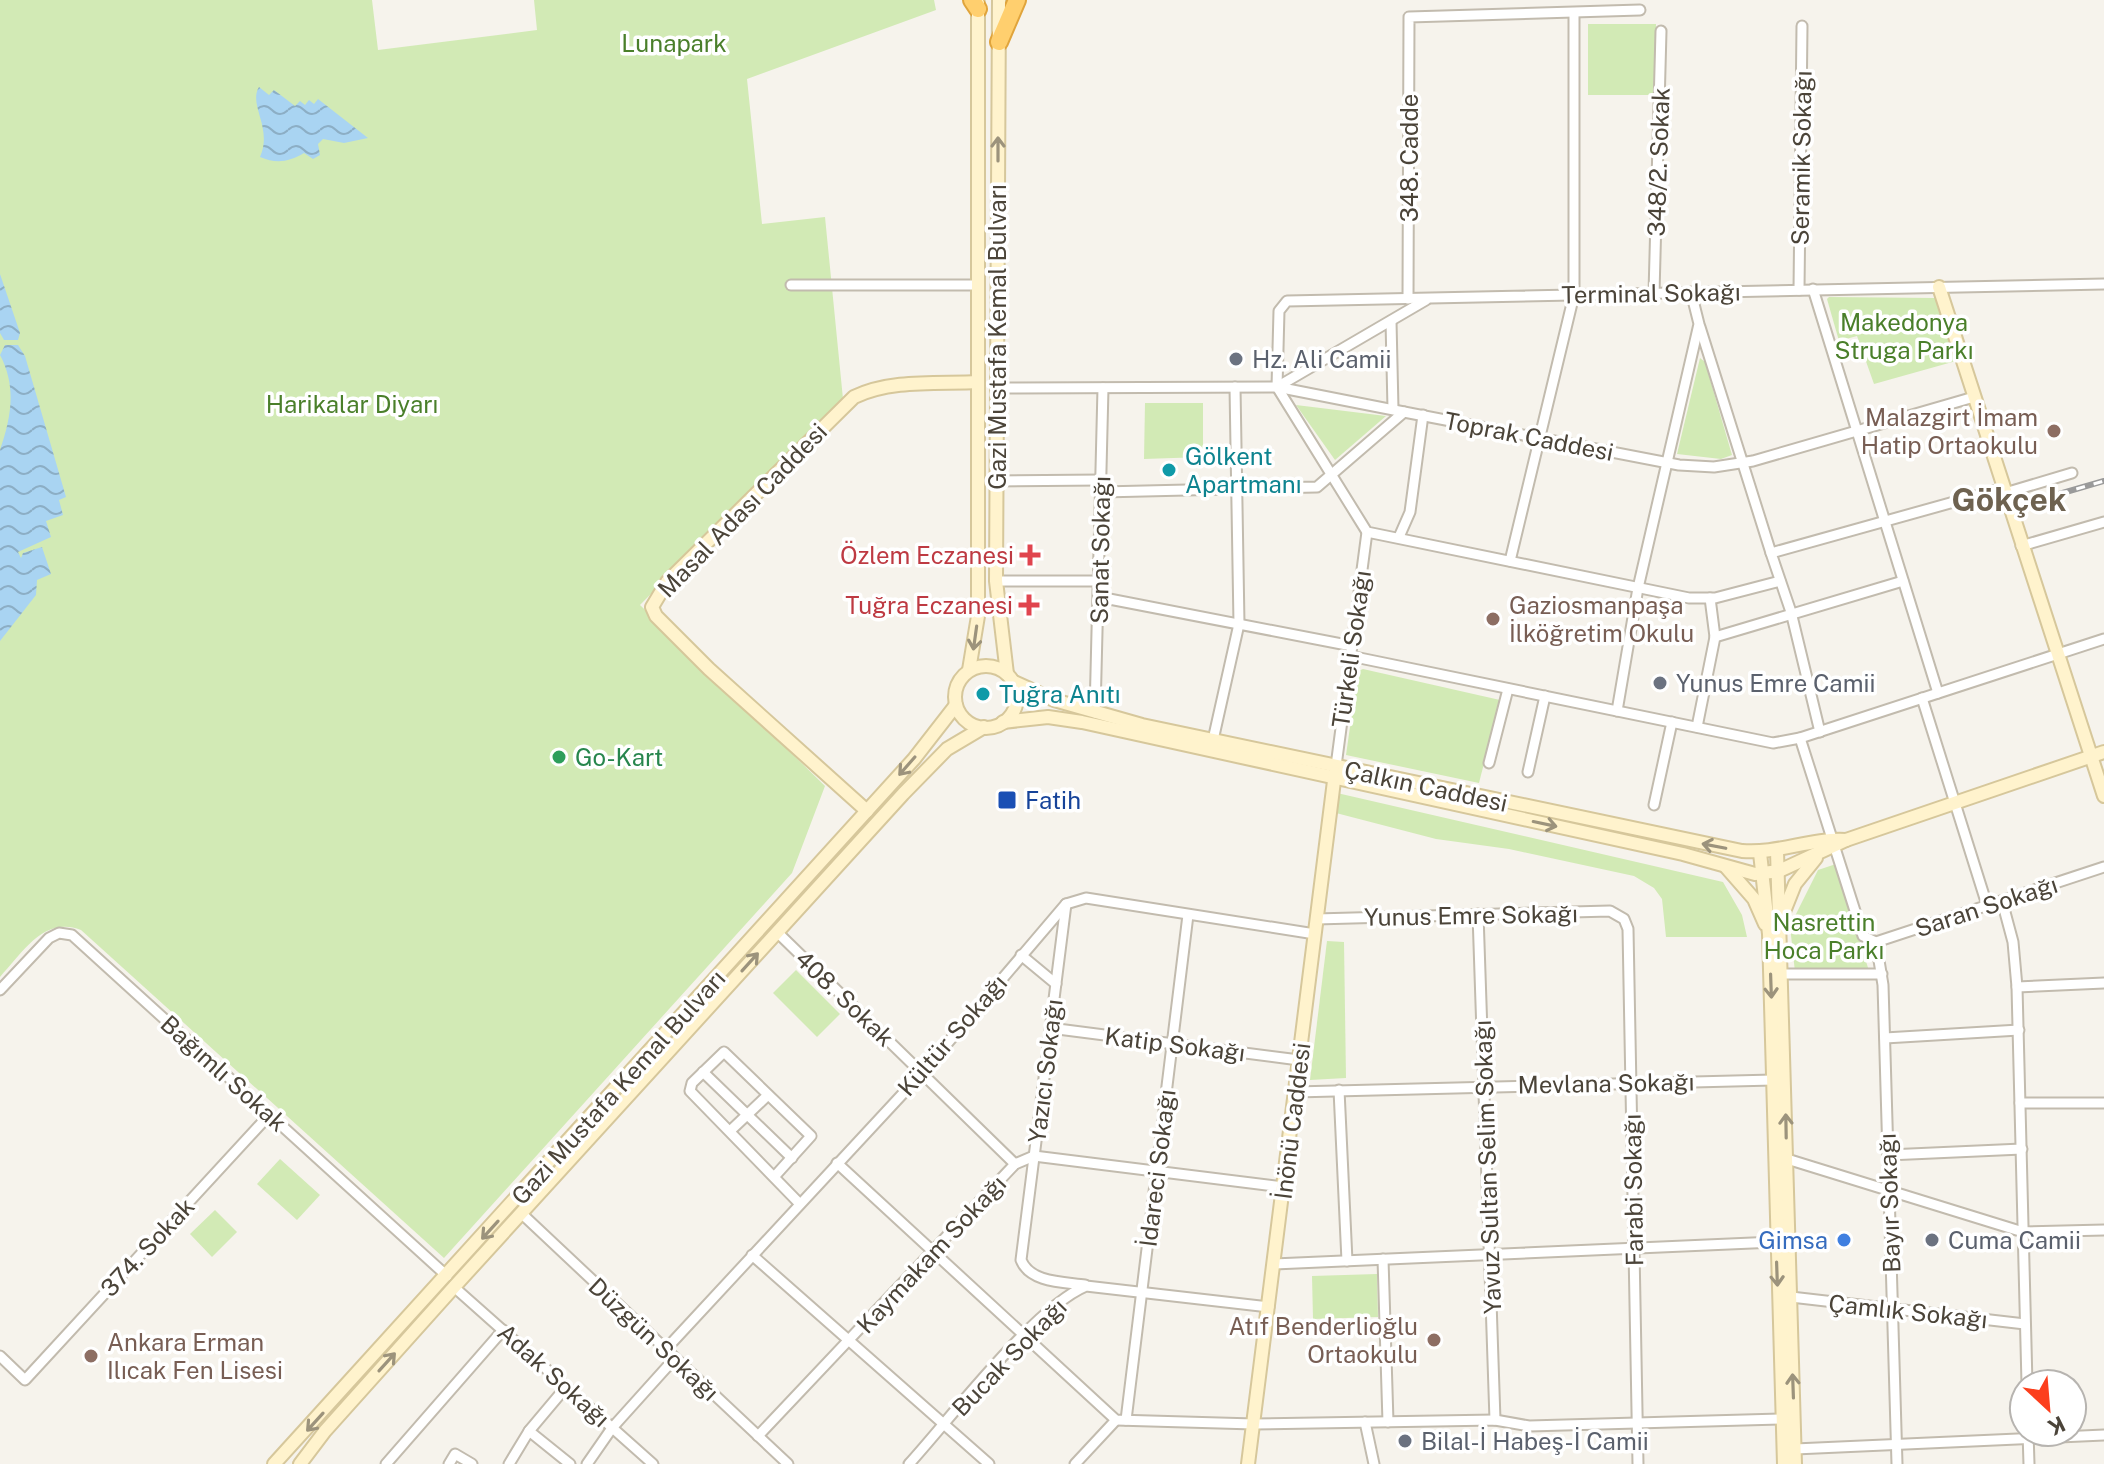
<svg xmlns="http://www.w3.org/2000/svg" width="2104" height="1464" font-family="'Public Sans',sans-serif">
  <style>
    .green { fill: #d2eab5 }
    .water { fill: url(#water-waves) }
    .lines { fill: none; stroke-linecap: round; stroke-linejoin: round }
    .street-casing { stroke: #c2bbae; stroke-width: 13 }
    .secondary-casing { stroke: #d6c79b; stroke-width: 16 }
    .highway-casing { stroke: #e0a43c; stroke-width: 20 }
    .street { stroke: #fff; stroke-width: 9 }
    .secondary { stroke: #fff3cd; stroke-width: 12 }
    .highway { stroke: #ffcf6e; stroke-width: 16 }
    .rail-casing { stroke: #9a9a9a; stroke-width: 6 }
    .rail { stroke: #fff; stroke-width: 3; stroke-dasharray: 9; stroke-linecap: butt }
    .oneway { stroke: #9c937c }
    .worship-dot { fill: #6b7280; stroke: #fff; stroke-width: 3 }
    .education-dot { fill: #8d6e63; stroke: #fff; stroke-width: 3 }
    .culture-dot { fill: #0f9aa8; stroke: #fff; stroke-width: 3 }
    .health-dot { fill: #e0444e; stroke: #fff; stroke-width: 3 }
    .leisure-dot { fill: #2e9e5b; stroke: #fff; stroke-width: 3 }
    .transit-dot { fill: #1a4fb4; stroke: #fff; stroke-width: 3 }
    .shop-dot { fill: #3f7fe0; stroke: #fff; stroke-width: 3 }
    .labels { text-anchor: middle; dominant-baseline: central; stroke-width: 7; stroke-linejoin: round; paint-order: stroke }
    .park-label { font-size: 24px; fill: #4a7f2a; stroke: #fff }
    .street-label { font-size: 24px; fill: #4b4439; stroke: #fff }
    .worship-label { font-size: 24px; fill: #5b616d; stroke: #fff; text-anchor: start }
    .education-label { font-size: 24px; fill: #785e54; stroke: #fff; text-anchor: end }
    .culture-label { font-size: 24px; fill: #0d838f; stroke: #fff; text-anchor: start }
    .health-label { font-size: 24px; fill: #be3a42; stroke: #fff; text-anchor: end }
    .leisure-label { font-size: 24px; fill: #27864d; stroke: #fff; text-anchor: start }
    .transit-label { font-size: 24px; fill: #164399; stroke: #fff; text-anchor: start }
    .shop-label { font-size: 24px; fill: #366cbe; stroke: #fff; text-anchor: end }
    .district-label { font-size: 32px; font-weight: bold; fill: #6e6250; stroke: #fff }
  </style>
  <defs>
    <pattern id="water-waves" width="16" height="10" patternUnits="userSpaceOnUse" patternTransform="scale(2)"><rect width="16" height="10" fill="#a9d4f2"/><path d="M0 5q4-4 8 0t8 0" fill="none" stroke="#8caec5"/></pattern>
  </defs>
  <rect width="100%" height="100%" fill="#f6f3ec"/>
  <g class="green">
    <path d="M 0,0 L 372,0 L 378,50 L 537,30 L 534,0 L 934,0 L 936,10 L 747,79 L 762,224 L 825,217 L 843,399 L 640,605 L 825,786 L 792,873 L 444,1258 L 81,930 C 44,916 23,952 0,977 Z"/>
    <rect x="1588" y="24" width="68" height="71"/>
    <path d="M 1829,297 L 1935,298 L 1956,361 L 1874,384 L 1857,336 L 1839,341 L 1827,299 Z"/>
    <path d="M 1700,358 L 1705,362 L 1732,455 L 1721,459 L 1677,454 Z"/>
    <path d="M 1145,403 L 1203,403 L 1203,457 L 1144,459 Z"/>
    <path d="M 1296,405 L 1386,416 L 1335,460 Z"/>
    <path d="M 1363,669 L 1500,700 L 1479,783 L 1346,755 L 1358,671 Z"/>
    <path d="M 1337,793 L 1723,882 L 1742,915 L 1747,937 L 1666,937 L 1662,899 L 1654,888 L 1634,876 L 1509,849 L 1436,839 L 1336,813 Z"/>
    <path d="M 1836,864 L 1869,971 L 1795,972 L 1790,926 L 1818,870 Z"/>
    <path d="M 1327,941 L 1344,942 L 1346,1078 L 1310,1080 Z"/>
    <path d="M 796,970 L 840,1014 L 817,1037 L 773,993 Z"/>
    <path d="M 280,1159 L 320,1195 L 297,1220 L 257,1184 Z"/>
    <path d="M 215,1210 L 237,1232 L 212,1257 L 190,1234 Z"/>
    <path d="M 1377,1274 L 1378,1317 L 1313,1319 L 1312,1276 Z"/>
  </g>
  <g class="water">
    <path d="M 259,87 L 269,95 L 274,90 L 295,106 L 300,101 L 305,105 L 309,100 L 314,104 L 318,99 L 368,138 L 344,143 L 323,139 L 318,144 L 320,155 L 313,159 L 304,153 C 289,162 276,164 260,157 C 273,128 248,105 259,87 Z"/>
    <path d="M 0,274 L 20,333 L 18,340 L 4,340 L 0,333 Z"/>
    <path d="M 5,345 L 18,345 L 25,356 L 66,497 L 59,500 L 63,515 L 46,521 L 51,537 L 18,552 L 21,558 L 23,553 L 42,547 L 51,574 L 37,580 L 36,595 L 0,641 L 0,450 C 11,418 17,387 0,355 Z"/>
  </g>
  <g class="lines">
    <g class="street-casing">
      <g id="street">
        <path d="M 791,285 L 978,285"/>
        <path d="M 1813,289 L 1938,693"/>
        <path d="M 1799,290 L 1802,26"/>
        <path d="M 1654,293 L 1661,31"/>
        <path d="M 1408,299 L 1409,17 L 1640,10"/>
        <path d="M 1391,321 L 1393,409"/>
        <path d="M 1700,327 L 1771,553"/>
        <path d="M 1277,387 L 1279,311 L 1287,301 L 2104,284"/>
        <path d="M 1277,387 L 1367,532 L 1689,598 L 1715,598 L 1780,581"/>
        <path d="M 1277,387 L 1426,300"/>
        <path d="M 997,388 L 1277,387 L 1404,412"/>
        <path d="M 996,481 L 1102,480"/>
        <path d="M 1102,492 L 1317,487 L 1404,412 L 1679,465 L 1714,467 L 1753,461 L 1974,397"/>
        <path d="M 2005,493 L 2072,473"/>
        <path d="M 1399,537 L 1410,512 L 1423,415"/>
        <path d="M 2021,546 L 2104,522"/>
        <path d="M 1510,561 L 1574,295 L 1574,14"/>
        <path d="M 996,581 L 1099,581"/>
        <path d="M 1099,597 L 1352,646"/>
        <path d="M 1710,598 L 1715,637"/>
        <path d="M 1350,656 L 1773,743 L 1800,738 L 2104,639"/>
        <path d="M 1922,698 L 1987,905"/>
        <path d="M 1617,711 L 1638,588 L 1699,324 L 1691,292"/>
        <path d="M 1095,713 L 1103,388"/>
        <path d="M 1697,727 L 1715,637 L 1903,581"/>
        <path d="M 1820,732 L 1791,612 L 1771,553 L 2004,488"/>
        <path d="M 1800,738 L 1863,936 L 1876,942 L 2104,867"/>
        <path d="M 1213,740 L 1239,624 L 1235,387"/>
        <path d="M 1489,763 L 1508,689"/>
        <path d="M 1336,766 L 1367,532"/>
        <path d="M 1528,772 L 1545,696"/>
        <path d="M 1654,805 L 1672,722"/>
        <path d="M 2002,901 L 2013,942 L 2017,987 L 2027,1384"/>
        <path d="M 1066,904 L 1021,1260 C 1030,1283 1064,1282 1085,1285"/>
        <path d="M 1478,914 L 1495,1420"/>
        <path d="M 1316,919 L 1610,911 L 1624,919 L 1628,929 L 1638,1464"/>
        <path d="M 777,932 L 1015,1164"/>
        <path d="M 1876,942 L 1883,985 L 1897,1464"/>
        <path d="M 1021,955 L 1056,984"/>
        <path d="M 1783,974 L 1882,974"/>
        <path d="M 2017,987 L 2104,983"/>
        <path d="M 0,990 L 49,938 L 59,933 L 72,935 L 447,1276"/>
        <path d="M 1050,1028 L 1299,1060"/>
        <path d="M 1885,1038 L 2019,1030"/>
        <path d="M 703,1072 L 792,1158"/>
        <path d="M 1339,1090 L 1347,1261"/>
        <path d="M 1295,1092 L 1773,1080"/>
        <path d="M 2020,1103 L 2104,1103"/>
        <path d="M 730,1131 L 768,1095"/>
        <path d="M 1888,1155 L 2022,1149"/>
        <path d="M 1787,1159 L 2023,1232 L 2104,1230"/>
        <path d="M 837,1163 L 1116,1420 L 1254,1424 L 1495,1420 L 1529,1426 L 1781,1419"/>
        <path d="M 774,1177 L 811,1136 L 724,1052 L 692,1083 L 690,1091 L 799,1203"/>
        <path d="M 521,1213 L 788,1464"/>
        <path d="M 752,1255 L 989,1464"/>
        <path d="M 1383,1259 L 1388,1422"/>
        <path d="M 1274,1264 L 1775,1242"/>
        <path d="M 454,1287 L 653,1464"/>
        <path d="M 1791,1297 L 2025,1324"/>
        <path d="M 666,1349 L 922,1073 L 1066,904 L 1086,898 L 1315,934"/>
        <path d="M 0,1356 L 25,1380 L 270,1114"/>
        <path d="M 1126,1420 L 1188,915"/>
        <path d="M 1365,1422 L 1374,1464"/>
        <path d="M 529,1431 L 570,1464"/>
        <path d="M 2028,1432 L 2029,1464"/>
        <path d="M 758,1436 L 1015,1164 L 1034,1156 L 1283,1187"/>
        <path d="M 1795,1449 L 2104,1435"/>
        <path d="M 386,1464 L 503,1330"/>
        <path d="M 449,1464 L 455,1454 L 472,1464"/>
        <path d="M 509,1464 L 529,1431 L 566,1387"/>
        <path d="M 587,1464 L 612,1428 L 675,1358"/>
        <path d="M 909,1464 C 950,1419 1035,1307 1086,1286 L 1269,1307"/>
        <path d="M 1075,1464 L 1116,1420"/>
      </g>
    </g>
    <g class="secondary-casing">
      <g id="secondary">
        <path d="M 999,0 L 996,581 L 1007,674"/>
        <path d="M 1939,287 L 2104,796"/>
        <circle cx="986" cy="697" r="31"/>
        <path d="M 969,670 L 978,616 L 978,3"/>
        <path d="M 1012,681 L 1054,700 L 1142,725 L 1742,851 C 1778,854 1810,838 1846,840"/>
        <path d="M 1003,722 L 1048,717 L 1082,722 L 1683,854 L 1755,874 L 1779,871 L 1846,840 L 2104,752"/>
        <path d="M 867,811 L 709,669 L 656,616 L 652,607 L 667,582 L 854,397 C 891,379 938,384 978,382"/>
        <path d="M 1777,851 L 1795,1464"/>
        <path d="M 1760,853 L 1769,934 L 1784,1464"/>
        <path d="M 1726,867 L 1754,899 L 1765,924"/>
        <path d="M 1783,914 L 1795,884 L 1816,858"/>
        <path d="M 274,1464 L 914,759 L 956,705"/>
        <path d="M 300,1464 L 325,1431 L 454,1287 L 903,794 L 947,749 L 984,727"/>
        <path d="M 1248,1464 L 1335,773"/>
      </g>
    </g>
    <g class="highway-casing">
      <g id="highway">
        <path d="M 972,0 L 978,9"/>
        <path d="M 999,42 L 1017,0"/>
      </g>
    </g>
    <use href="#street" class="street"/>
    <use href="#secondary" class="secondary"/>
    <use href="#highway" class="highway"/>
    <g class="rail-casing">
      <path id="rail" d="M 2059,494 L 2104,481"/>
    </g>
    <use href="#rail" class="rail"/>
  </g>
  <defs><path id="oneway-shaft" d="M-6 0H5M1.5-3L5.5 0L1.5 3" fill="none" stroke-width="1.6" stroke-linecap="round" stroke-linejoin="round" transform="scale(2)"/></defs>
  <g class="oneway">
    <use href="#oneway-shaft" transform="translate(998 149) rotate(-90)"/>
    <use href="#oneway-shaft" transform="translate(975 638) rotate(98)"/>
    <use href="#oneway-shaft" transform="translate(907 766) rotate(131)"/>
    <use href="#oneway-shaft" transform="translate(1545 824) rotate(12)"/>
    <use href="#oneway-shaft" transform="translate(1714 846) rotate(-169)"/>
    <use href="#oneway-shaft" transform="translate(750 962) rotate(-48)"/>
    <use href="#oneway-shaft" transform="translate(1771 986) rotate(88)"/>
    <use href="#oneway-shaft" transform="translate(1786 1126) rotate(-91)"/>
    <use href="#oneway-shaft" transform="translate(490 1230) rotate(132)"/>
    <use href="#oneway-shaft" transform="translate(1777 1274) rotate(88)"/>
    <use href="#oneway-shaft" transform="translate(387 1362) rotate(-48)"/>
    <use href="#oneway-shaft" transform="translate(1793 1386) rotate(-92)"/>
    <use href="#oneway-shaft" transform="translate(315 1422) rotate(132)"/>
  </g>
  <g class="worship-dot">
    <circle cx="1236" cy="359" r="8"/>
    <circle cx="1660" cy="683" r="8"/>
    <circle cx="1932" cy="1240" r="8"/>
    <circle cx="1405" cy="1441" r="8"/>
  </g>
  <g class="education-dot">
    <circle cx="2054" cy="431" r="8"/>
    <circle cx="1493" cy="619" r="8"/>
    <circle cx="1434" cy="1340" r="8"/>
    <circle cx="91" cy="1356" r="8"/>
  </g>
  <g class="culture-dot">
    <circle cx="1169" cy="470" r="8"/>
    <circle cx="983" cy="694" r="8"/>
  </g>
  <g class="health-dot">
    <path d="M1026 543h8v8h8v8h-8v8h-8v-8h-8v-8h8z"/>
    <path d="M1025 593h8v8h8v8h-8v8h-8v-8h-8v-8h8z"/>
  </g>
  <circle class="leisure-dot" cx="559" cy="757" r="8"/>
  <rect class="transit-dot" x="997" y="790" width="20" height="20" rx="4"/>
  <circle class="shop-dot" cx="1844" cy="1240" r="8"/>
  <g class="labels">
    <g class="park-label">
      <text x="674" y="43">Lunapark</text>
      <text x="1904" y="322">Makedonya<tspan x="1904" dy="28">Struga Parkı</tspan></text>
      <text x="352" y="404">Harikalar Diyarı</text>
      <text x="1824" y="922">Nasrettin<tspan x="1824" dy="28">Hoca Parkı</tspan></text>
    </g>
    <g class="street-label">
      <text transform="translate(1409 158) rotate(-90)">348. Cadde</text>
      <text transform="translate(1801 158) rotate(-89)">Seramik Sokağı</text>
      <text transform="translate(1658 162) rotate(-88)">348/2. Sokak</text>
      <text transform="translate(1651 293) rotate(-1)">Terminal Sokağı</text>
      <text transform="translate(997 337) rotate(-90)">Gazi Mustafa Kemal Bulvarı</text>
      <text transform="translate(1529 436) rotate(11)">Toprak Caddesi</text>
      <text transform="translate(742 510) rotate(-46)">Masal Adası Caddesi</text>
      <text transform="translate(1100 550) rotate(-89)">Sanat Sokağı</text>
      <text transform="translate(1351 649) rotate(-82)">Türkeli Sokağı</text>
      <text transform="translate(1426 786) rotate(12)">Çalkın Caddesi</text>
      <text transform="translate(1986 906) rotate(-18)">Saran Sokağı</text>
      <text transform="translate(1471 915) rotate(-1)">Yunus Emre Sokağı</text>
      <text transform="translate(845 998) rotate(44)">408. Sokak</text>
      <text transform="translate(952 1035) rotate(-49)">Kültür Sokağı</text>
      <text transform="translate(1175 1044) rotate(7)">Katip Sokağı</text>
      <text transform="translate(1045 1071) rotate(-83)">Yazıcı Sokağı</text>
      <text transform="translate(224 1073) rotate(42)">Bağımlı Sokak</text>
      <text transform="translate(1606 1083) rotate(-1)">Mevlana Sokağı</text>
      <text transform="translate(618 1087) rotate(-48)">Gazi Mustafa Kemal Bulvarı</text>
      <text transform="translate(1292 1121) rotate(-83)">İnönü Caddesi</text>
      <text transform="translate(1487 1167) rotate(-92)">Yavuz Sultan Selim Sokağı</text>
      <text transform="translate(1157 1168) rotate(-83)">İdareci Sokağı</text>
      <text transform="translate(1633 1190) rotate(-91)">Farabi Sokağı</text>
      <text transform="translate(1889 1203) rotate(-92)">Bayır Sokağı</text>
      <text transform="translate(147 1247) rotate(-47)">374. Sokak</text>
      <text transform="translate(931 1254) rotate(-47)">Kaymakam Sokağı</text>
      <text transform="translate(1908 1311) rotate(6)">Çamlık Sokağı</text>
      <text transform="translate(654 1339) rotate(43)">Düzgün Sokağı</text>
      <text transform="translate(1009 1357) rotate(-46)">Bucak Sokağı</text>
      <text transform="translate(554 1375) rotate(42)">Adak Sokağı</text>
    </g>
    <g class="worship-label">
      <text x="1252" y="359">Hz. Ali Camii</text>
      <text x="1676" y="683">Yunus Emre Camii</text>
      <text x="1948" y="1240">Cuma Camii</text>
      <text x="1421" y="1441">Bilal-İ Habeş-İ Camii</text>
    </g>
    <g class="education-label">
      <text x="2038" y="417">Malazgirt İmam<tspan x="2038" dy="28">Hatip Ortaokulu</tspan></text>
      <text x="1509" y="605" text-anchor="start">Gaziosmanpaşa<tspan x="1509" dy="28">İlköğretim Okulu</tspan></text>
      <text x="1418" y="1326">Atıf Benderlioğlu<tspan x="1418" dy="28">Ortaokulu</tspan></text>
      <text x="107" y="1342" text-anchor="start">Ankara Erman<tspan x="107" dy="28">Ilıcak Fen Lisesi</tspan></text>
    </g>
    <g class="culture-label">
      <text x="1185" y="456">Gölkent<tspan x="1185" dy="28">Apartmanı</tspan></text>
      <text x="999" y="694">Tuğra Anıtı</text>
    </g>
    <g class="health-label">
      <text x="1014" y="555">Özlem Eczanesi</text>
      <text x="1013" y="605">Tuğra Eczanesi</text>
    </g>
    <g class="leisure-label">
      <text x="575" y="757">Go-Kart</text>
    </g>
    <g class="transit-label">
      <text x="1025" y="800">Fatih</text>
    </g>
    <g class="shop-label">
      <text x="1828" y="1240">Gimsa</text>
    </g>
    <g class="district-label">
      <text x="2009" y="499">Gökçek</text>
    </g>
  </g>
  <g transform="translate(2048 1408) rotate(154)"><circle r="38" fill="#ffffff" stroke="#b7b4b0" stroke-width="2"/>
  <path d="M0-6L14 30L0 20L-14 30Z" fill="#fc3f1d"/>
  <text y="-12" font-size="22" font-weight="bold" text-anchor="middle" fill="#4b4439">K</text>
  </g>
</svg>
